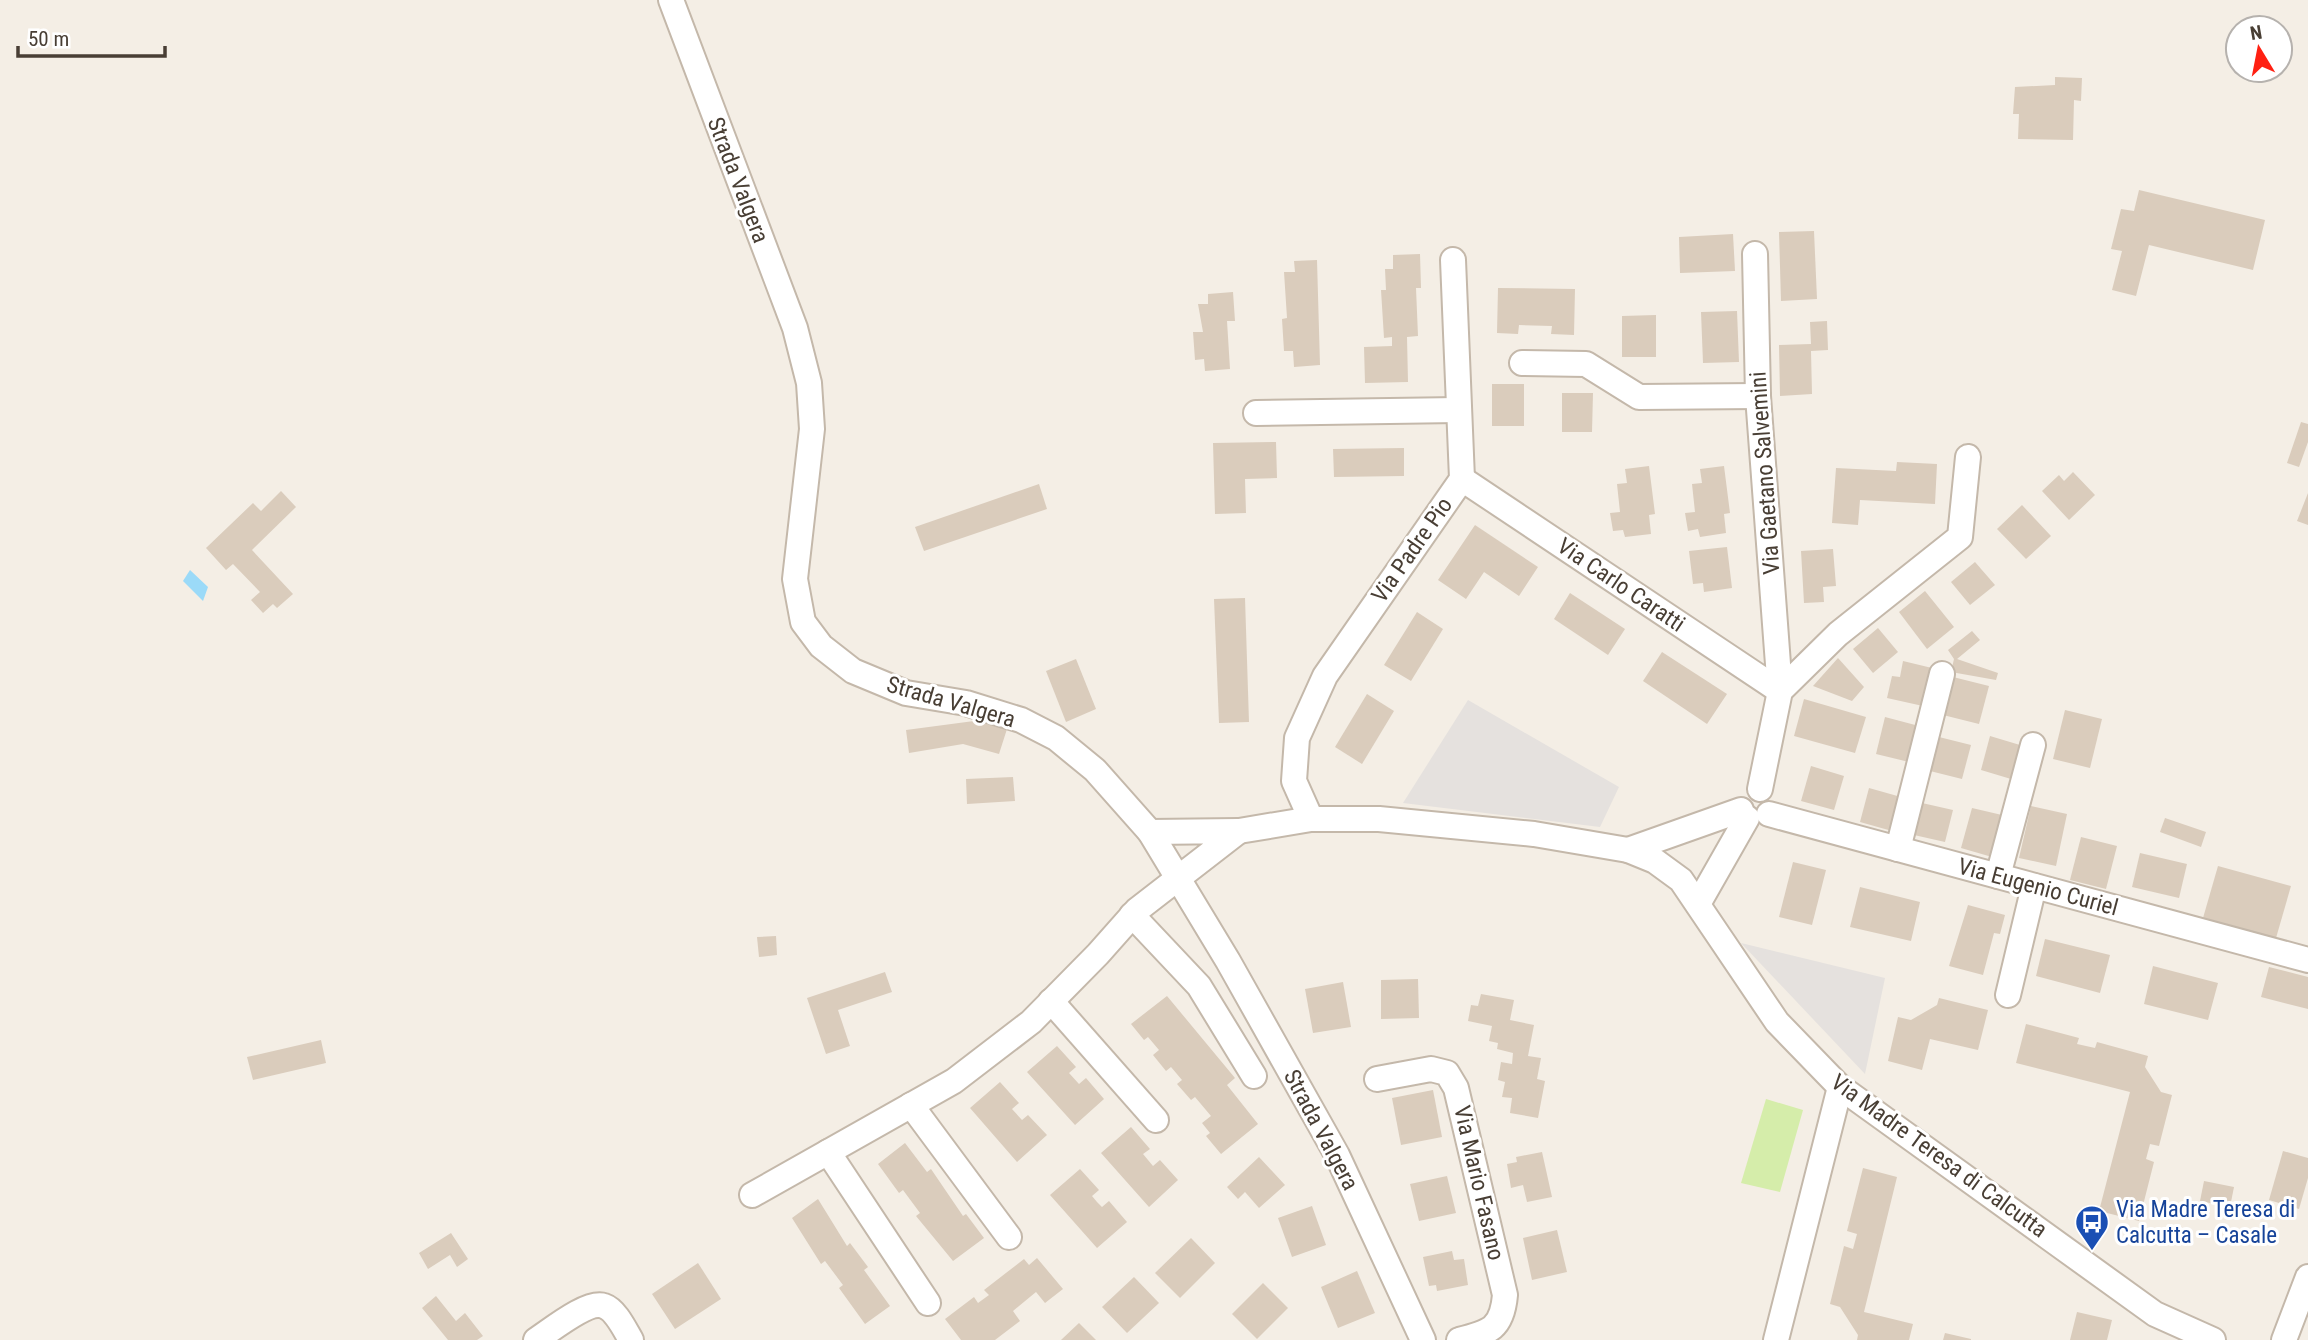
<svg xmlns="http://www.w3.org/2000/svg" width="2308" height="1340" font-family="'Roboto Condensed',sans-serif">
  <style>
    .green { fill: #d5edaa }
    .parking { fill: #e5e1de }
    .water { fill: #9bdaf8 }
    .building { fill: #daccbc }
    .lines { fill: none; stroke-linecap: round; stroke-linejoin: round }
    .minor-casing { stroke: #c4b8aa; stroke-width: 28 }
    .minor { stroke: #fff; stroke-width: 24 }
    .labels { text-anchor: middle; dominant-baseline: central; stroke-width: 6; stroke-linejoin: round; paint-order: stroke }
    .street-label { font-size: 23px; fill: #483e34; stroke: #fff }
    .transit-label { font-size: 23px; fill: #164399; stroke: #fff; text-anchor: start }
  </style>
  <rect width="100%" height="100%" fill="#f4eee5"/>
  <path class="green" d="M 1766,1099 L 1803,1110 L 1780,1192 L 1741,1183 Z"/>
  <g class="parking">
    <path d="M 1468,700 L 1619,787 L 1600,827 L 1403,803 Z"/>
    <path d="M 1741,943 L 1885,978 L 1865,1074 Z"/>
  </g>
  <path class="water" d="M 190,570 L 208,587 L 203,601 L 183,581 Z"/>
  <g class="building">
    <path d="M 2055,77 L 2082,78 L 2081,101 L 2074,100 L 2073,140 L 2018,139 L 2019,114 L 2013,114 L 2015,87 L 2055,85 Z"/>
    <path d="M 2139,190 L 2265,220 L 2253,270 L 2149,245 L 2136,296 L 2112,290 L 2122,251 L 2111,249 L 2121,209 L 2134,211 Z"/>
    <path d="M 1814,231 L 1817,299 L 1781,301 L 1779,232 Z"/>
    <path d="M 1733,234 L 1735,271 L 1680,273 L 1679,237 Z"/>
    <path d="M 1420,254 L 1421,288 L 1416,288 L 1418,336 L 1407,337 L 1408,382 L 1365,383 L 1364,347 L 1392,346 L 1392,337 L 1384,338 L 1381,290 L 1386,290 L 1385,269 L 1393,269 L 1393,255 Z"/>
    <path d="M 1317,260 L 1320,365 L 1294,367 L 1293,351 L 1284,351 L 1282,319 L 1287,318 L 1284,272 L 1295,272 L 1294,261 Z"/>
    <path d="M 1498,288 L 1575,289 L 1574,335 L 1551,334 L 1552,326 L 1519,325 L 1518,334 L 1497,333 Z"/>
    <path d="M 1233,292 L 1235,321 L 1227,321 L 1230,369 L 1205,371 L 1204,359 L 1195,360 L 1193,332 L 1203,332 L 1198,304 L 1208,304 L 1208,294 Z"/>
    <path d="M 1737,311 L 1739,362 L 1703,363 L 1701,312 Z"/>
    <path d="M 1656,315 L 1656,357 L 1622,357 L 1622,316 Z"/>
    <path d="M 1827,321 L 1828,350 L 1811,351 L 1812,394 L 1780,396 L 1779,345 L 1811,344 L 1810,322 Z"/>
    <rect x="1492" y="384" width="32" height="42"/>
    <path d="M 1562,393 L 1593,393 L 1592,432 L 1562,432 Z"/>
    <path d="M 2301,422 L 2308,424 L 2308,442 L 2299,467 L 2287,463 Z"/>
    <path d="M 1276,442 L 1277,478 L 1245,479 L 1246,513 L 1215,514 L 1213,443 Z"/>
    <path d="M 1404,448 L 1404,476 L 1334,477 L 1333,449 Z"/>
    <path d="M 1897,462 L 1937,464 L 1935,504 L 1860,500 L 1858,525 L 1832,523 L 1836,468 L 1896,471 Z"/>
    <path d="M 1649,466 L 1655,514 L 1649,515 L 1651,534 L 1625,537 L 1623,530 L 1613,531 L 1610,513 L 1620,512 L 1617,484 L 1627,483 L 1625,469 Z"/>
    <path d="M 1724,466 L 1730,513 L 1724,514 L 1726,533 L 1700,537 L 1698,529 L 1688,531 L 1685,513 L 1695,512 L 1692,484 L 1702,483 L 1700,469 Z"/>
    <path d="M 2073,472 L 2095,495 L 2069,520 L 2042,491 L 2059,475 L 2064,481 Z"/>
    <path d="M 1039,484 L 1047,509 L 924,551 L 915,527 Z"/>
    <path d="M 281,491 L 296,507 L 252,550 L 293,594 L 277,608 L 273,604 L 263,613 L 251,600 L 260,592 L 233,564 L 226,570 L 206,548 L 253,503 L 261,511 Z"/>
    <path d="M 2308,493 L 2308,525 L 2297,521 Z"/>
    <path d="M 2022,505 L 2051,536 L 2026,559 L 1997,529 Z"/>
    <path d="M 1475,525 L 1538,567 L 1519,596 L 1484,572 L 1466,599 L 1438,580 Z"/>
    <path d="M 1727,547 L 1732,588 L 1704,592 L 1703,583 L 1693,584 L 1689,551 Z"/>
    <path d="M 1833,549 L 1836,586 L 1823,587 L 1824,602 L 1804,603 L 1801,551 Z"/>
    <path d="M 1975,562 L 1995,585 L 1970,605 L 1951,582 Z"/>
    <path d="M 1925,591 L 1954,627 L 1927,649 L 1899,612 Z"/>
    <path d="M 1570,593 L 1625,629 L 1608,655 L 1554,619 Z"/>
    <path d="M 1245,598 L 1249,722 L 1219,723 L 1214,599 Z"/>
    <path d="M 1417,612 L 1443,629 L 1411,681 L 1384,665 Z"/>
    <path d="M 1878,628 L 1898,652 L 1873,673 L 1853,649 Z"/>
    <path d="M 1972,631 L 1980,640 L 1957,659 L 1998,673 L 1996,680 L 1951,672 L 1954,659 L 1948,650 Z"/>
    <path d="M 1662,652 L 1727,694 L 1707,724 L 1643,681 Z"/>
    <path d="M 1838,658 L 1864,687 L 1852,701 L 1813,686 Z"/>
    <path d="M 1076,659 L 1096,709 L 1066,722 L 1046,671 Z"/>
    <path d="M 1903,661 L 1932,668 L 1923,706 L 1887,698 L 1892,676 L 1900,677 Z"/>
    <path d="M 1953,677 L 1989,686 L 1979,724 L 1943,715 Z"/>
    <path d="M 1367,694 L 1394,711 L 1362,764 L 1335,747 Z"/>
    <path d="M 1804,699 L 1866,717 L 1855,753 L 1794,736 Z"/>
    <path d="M 2065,710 L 2102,719 L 2090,768 L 2053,759 Z"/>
    <path d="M 1885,717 L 1919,726 L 1909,762 L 1876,754 Z"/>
    <path d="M 974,721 L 1007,729 L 999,754 L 963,744 L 909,753 L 906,730 Z"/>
    <path d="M 1990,736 L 2020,745 L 2011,779 L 1981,770 Z"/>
    <path d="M 1939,737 L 1971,745 L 1962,779 L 1930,771 Z"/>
    <path d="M 1811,766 L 1844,776 L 1834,810 L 1801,801 Z"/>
    <path d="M 1013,777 L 1015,801 L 967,804 L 966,779 Z"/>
    <path d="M 1869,788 L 1901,797 L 1892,831 L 1860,822 Z"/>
    <path d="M 1922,803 L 1953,810 L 1945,842 L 1914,835 Z"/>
    <path d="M 2031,806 L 2067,814 L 2056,866 L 2019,858 Z"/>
    <path d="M 1972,808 L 2002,815 L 1992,857 L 1961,848 Z"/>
    <path d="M 2165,818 L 2206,832 L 2201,847 L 2160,832 Z"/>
    <path d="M 2081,837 L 2117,846 L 2106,889 L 2070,880 Z"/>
    <path d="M 2140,853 L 2187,864 L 2179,898 L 2132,887 Z"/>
    <path d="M 1793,862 L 1826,870 L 1812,925 L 1779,917 Z"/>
    <path d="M 2218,866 L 2291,886 L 2276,938 L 2203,918 Z"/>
    <path d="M 1860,887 L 1920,902 L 1911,941 L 1850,927 Z"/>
    <path d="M 1968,905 L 2005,915 L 2000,934 L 1994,933 L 1983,975 L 1949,966 Z"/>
    <path d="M 776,936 L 777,955 L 759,957 L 757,937 Z"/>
    <path d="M 2045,939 L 2110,955 L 2100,993 L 2036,976 Z"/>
    <path d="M 2153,966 L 2218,983 L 2208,1020 L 2144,1004 Z"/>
    <path d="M 2269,967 L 2308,977 L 2308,1009 L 2261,997 Z"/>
    <path d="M 885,972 L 892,992 L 838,1010 L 850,1046 L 826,1054 L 807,998 Z"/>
    <path d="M 1418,979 L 1419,1018 L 1381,1019 L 1381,980 Z"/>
    <path d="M 1343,982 L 1351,1027 L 1313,1033 L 1305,989 Z"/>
    <path d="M 1481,994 L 1514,1000 L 1510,1020 L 1534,1025 L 1528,1056 L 1541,1058 L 1537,1079 L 1545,1081 L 1538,1118 L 1510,1113 L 1512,1098 L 1502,1097 L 1505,1082 L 1498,1080 L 1501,1062 L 1512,1064 L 1513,1053 L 1497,1049 L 1498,1043 L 1489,1041 L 1492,1026 L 1468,1021 L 1471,1005 L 1478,1006 Z"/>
    <path d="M 1167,996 L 1235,1078 L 1227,1085 L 1258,1124 L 1221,1154 L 1206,1136 L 1210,1133 L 1202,1123 L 1211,1116 L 1195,1097 L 1191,1100 L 1177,1084 L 1182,1080 L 1171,1067 L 1166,1071 L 1153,1055 L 1159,1050 L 1148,1037 L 1144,1040 L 1131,1024 Z"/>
    <path d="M 1939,998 L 1988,1010 L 1978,1050 L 1930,1039 L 1922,1070 L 1888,1061 L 1898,1017 L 1911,1020 L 1937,1005 Z"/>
    <path d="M 2026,1024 L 2079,1038 L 2077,1044 L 2095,1048 L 2097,1042 L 2148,1056 L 2145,1067 L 2161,1092 L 2172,1095 L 2159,1146 L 2150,1144 L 2146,1159 L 2154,1162 L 2139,1221 L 2099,1211 L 2130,1092 L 2016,1063 Z"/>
    <path d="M 321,1040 L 326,1063 L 253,1080 L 247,1057 Z"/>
    <path d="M 1057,1046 L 1076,1067 L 1069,1073 L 1079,1084 L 1086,1078 L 1104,1099 L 1075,1125 L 1027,1072 Z"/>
    <path d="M 1000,1082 L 1019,1103 L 1012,1109 L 1022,1120 L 1028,1115 L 1047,1135 L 1017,1162 L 970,1108 Z"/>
    <path d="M 1433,1090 L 1442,1137 L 1401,1145 L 1392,1098 Z"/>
    <path d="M 1131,1127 L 1150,1149 L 1143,1154 L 1153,1166 L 1160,1160 L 1178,1180 L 1149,1207 L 1101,1153 Z"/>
    <path d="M 905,1143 L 927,1172 L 931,1169 L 963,1216 L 966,1214 L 984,1238 L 953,1261 L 916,1216 L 920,1213 L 903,1190 L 899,1193 L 878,1164 Z"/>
    <path d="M 2283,1151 L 2308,1158 L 2308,1178 L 2299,1209 L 2269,1200 Z"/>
    <path d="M 1542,1152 L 1552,1197 L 1527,1202 L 1523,1185 L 1511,1188 L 1507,1164 L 1517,1162 L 1516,1157 Z"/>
    <path d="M 1259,1157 L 1285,1185 L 1259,1208 L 1245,1192 L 1238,1199 L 1227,1187 Z"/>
    <path d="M 1863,1168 L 1897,1177 L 1864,1312 L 1913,1324 L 1909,1340 L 1857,1340 L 1858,1335 L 1840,1307 L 1830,1304 L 1844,1246 L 1853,1249 L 1857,1234 L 1847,1231 Z"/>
    <path d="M 1080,1169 L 1099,1190 L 1092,1196 L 1097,1202 L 1102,1207 L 1109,1201 L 1127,1222 L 1097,1248 L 1050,1195 Z"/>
    <path d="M 1447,1176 L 1456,1213 L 1419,1221 L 1410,1184 Z"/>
    <path d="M 2204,1181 L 2234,1187 L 2230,1207 L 2200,1201 Z"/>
    <path d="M 818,1199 L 847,1246 L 850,1243 L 868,1267 L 864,1270 L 890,1306 L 865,1324 L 839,1288 L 843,1285 L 825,1261 L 821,1264 L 792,1218 Z"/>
    <path d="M 1312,1206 L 1326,1245 L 1292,1257 L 1278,1218 Z"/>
    <path d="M 1557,1230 L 1567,1272 L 1532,1280 L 1523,1238 Z"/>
    <path d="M 451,1233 L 468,1259 L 457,1267 L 450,1255 L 428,1269 L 419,1253 Z"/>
    <path d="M 1191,1238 L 1215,1263 L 1180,1298 L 1155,1273 Z"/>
    <path d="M 1452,1251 L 1454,1260 L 1464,1259 L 1468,1285 L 1437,1291 L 1436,1285 L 1429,1286 L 1423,1257 Z"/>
    <path d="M 1037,1258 L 1063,1289 L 1045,1303 L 1036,1292 L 1013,1311 L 1020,1321 L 995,1340 L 961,1340 L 945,1319 L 974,1297 L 978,1303 L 989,1295 L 984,1290 L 1024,1259 L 1029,1265 Z"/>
    <path d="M 698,1263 L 721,1299 L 675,1329 L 652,1294 Z"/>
    <path d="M 1357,1271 L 1375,1313 L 1338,1328 L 1321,1287 Z"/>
    <path d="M 1134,1277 L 1159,1303 L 1127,1333 L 1102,1307 Z"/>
    <path d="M 1263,1283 L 1288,1308 L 1257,1339 L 1232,1314 Z"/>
    <path d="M 436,1296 L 456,1321 L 465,1313 L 483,1336 L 477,1340 L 448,1340 L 422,1308 Z"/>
    <path d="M 2077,1312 L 2112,1320 L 2107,1340 L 2070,1340 Z"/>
    <path d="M 1079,1323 L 1096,1340 L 1061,1340 Z"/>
    <path d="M 1945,1333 L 1971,1339 L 1971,1340 L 1943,1340 Z"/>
  </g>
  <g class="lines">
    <g class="minor-casing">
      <g id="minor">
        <path d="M 671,0 L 795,328 L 809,383 L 812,429 L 795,579 L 803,622 L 821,646 L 853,671 L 906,693 L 966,703 L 1021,720 L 1056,738 L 1095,770 L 1150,832 L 1228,961 L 1337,1155 L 1423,1340"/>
        <path d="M 1755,254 L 1758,396 L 1780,691"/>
        <path d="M 1522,363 L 1586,364 L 1639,397 L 1758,396"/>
        <path d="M 1256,413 L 1458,410"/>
        <path d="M 1462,479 L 1780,691"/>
        <path d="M 1760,789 L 1780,691 L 1838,634 L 1960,537 L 1968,457"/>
        <path d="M 1769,814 L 2308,960"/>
        <path d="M 1311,819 L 1294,781 L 1297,738 L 1325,676 L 1462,479 L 1453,260"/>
        <path d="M 1239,831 L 1311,819 L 1379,819 L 1534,834 L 1628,850 L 1655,861 L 1681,880 L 1777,1022 L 1840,1087 L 2155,1314 L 2213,1340"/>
        <path d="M 1898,849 L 1942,674"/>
        <path d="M 1628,850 L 1741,810"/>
        <path d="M 1998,876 L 2033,745"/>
        <path d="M 1698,904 L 1747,818"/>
        <path d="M 1132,915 L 1199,986 L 1254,1076"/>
        <path d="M 2008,995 L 2034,886"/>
        <path d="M 1051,1001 L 1156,1120"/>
        <path d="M 1377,1079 L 1431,1069 L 1447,1073 L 1456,1088 L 1505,1295 C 1502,1329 1490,1332 1459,1340"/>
        <path d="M 911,1105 L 1009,1237"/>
        <path d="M 828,1152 L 928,1303"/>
        <path d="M 752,1195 L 954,1081 L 1031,1022 L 1098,954 L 1137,910 L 1239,831 L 1150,832"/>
        <path d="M 536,1340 C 550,1331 588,1300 604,1306 C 616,1310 625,1330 631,1340"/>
        <path d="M 1776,1340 L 1840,1087"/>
        <path d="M 2284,1340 L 2308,1277"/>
      </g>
    </g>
    <use href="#minor" class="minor"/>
  </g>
  <defs>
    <g id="bus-pin" transform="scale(1.75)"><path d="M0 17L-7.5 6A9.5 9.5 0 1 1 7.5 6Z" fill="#1a4fb4" stroke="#fff"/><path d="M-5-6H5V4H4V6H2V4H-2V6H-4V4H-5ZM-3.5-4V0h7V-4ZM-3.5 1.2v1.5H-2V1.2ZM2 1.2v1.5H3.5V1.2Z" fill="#fff"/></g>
  </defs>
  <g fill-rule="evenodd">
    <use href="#bus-pin" x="2092" y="1222"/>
  </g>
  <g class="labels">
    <g class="street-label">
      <text transform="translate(738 180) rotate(69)">Strada Valgera</text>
      <text transform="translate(1765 473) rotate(-94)">Via Gaetano Salvemini</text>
      <text transform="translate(1412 550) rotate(-55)">Via Padre Pio</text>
      <text transform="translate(1621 585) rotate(34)">Via Carlo Caratti</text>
      <text transform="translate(951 702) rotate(16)">Strada Valgera</text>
      <text transform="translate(2038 887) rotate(15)">Via Eugenio Curiel</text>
      <text transform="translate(1321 1130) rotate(62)">Strada Valgera</text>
      <text transform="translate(1939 1156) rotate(36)">Via Madre Teresa di Calcutta</text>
      <text transform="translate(1479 1183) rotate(77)">Via Mario Fasano</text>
    </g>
    <g class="transit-label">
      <text x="2116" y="1209">Via Madre Teresa di<tspan x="2116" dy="26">Calcutta – Casale</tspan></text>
    </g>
  </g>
  <g transform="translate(2259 49) rotate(350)"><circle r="33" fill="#ffffff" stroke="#b6b2ae" stroke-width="2"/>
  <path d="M0-5L12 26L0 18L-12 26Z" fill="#ff2012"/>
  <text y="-10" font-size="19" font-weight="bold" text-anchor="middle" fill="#483e34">N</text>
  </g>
  <path d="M18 46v10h147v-10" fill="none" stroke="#483e34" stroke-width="3.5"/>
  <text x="28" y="46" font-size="21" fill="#483e34" stroke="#ffffff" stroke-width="5" paint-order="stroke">50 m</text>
</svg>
